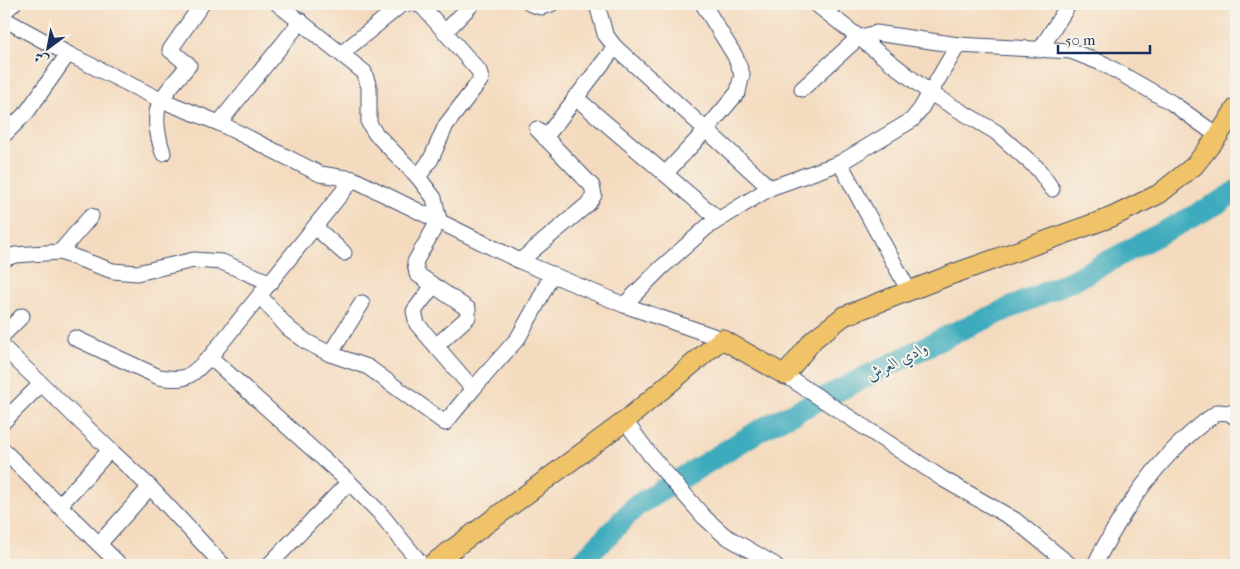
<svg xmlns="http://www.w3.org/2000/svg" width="1240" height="569" font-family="'IM FELL French Canon',Amiri,serif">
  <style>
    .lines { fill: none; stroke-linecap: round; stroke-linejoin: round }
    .river { stroke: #3eabbd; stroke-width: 22 }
    .minor-casing { stroke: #3c496d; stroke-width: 17 }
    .major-casing { stroke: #3c496d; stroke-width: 21 }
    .minor { stroke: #fff; stroke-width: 15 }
    .major { stroke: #f0c369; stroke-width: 19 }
    .labels { text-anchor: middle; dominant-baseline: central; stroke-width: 4; stroke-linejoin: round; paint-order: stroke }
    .water-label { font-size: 16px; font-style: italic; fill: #275a7f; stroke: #f7f3e8 }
  </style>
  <rect width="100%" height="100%" fill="#f7f3e8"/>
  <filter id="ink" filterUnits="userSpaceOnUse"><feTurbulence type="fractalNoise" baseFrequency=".02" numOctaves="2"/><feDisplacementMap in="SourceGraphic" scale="10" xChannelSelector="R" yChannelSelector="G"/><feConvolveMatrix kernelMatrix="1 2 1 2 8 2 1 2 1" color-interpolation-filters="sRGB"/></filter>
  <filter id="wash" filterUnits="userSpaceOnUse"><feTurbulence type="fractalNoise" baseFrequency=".0096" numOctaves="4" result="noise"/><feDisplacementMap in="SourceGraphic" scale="20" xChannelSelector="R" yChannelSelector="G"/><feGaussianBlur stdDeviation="1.12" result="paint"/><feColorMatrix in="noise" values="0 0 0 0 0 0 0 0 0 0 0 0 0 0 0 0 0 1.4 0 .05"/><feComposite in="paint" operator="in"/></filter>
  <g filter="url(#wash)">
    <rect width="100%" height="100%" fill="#f4dbbf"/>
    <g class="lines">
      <path class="river" d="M 579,565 L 636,506 L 765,427 L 956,332 L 1073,280 L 1220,202 L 1236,191"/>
    </g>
  </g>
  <g filter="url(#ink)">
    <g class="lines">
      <g class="minor-casing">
        <g id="minor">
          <path d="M 278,4 L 364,72 L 369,87 L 369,123 L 375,133 L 418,177 L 434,198 L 439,220 L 415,262 L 417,274 L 468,309 L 468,317 L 437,345"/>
          <path d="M 415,4 L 422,6 L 479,71 L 481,79 L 479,82 L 446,125 L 431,159 L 418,177"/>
          <path d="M 531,4 L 541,7 L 551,4"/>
          <path d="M 597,4 L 605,34 L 615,47 L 770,188"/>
          <path d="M 816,4 L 930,93 L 996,132 L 1038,169 L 1052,189"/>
          <path d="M 4,12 L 13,4"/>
          <path d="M 4,19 L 68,54 L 161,100 L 219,123 L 320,174 L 353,179 L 520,261 L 624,305 L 722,339"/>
          <path d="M 445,32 L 472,4"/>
          <path d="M 1040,50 L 1069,4"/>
          <path d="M 342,53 L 401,5 L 407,4"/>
          <path d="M 802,89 L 858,38 L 876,33 L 958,45 L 1071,51 L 1104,64 L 1172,103 L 1218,136"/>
          <path d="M 575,97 L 718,219"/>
          <path d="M 219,123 L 301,21"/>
          <path d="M 4,135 L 27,112 L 68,54"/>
          <path d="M 545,138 L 615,47"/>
          <path d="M 163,153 C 158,137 152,114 162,99 C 169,87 180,76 189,65 L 170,50 L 202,4"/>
          <path d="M 840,163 L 912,120 L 920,110 L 958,45"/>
          <path d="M 665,174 L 706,130 L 738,92 L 742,74 L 735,56 L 703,4"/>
          <path d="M 315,227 L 344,253"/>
          <path d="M 60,252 L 91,216"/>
          <path d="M 4,259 L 15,255 L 60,252 L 113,271 L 137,273 L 194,260 L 222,262 L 271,283"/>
          <path d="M 520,261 L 588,204 L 594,195 L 592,186 L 537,129"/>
          <path d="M 433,286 L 414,311 L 417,324 L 473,389"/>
          <path d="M 260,296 L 288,328 L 307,342 L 330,354 L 368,367 L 445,423 L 473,389 L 518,338 L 536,306 L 552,274"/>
          <path d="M 624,305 L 661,268 L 707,227 L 770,188 L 840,163 L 909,291"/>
          <path d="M 4,334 L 22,316"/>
          <path d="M 75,338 L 159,377 C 188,382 190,376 210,357 L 353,179"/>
          <path d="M 4,348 L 110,450"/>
          <path d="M 330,354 L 362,303"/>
          <path d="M 210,357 L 349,482 L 379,512 L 422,565"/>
          <path d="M 785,375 L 943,479 L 1015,520 L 1070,565"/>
          <path d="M 4,421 L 41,384"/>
          <path d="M 625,421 L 651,456 L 704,517 L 724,535 L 775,565"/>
          <path d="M 4,451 L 120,565"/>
          <path d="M 59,506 L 110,450 L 150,487"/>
          <path d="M 99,544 L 150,487 L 223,565"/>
          <path d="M 269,565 L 349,482"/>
          <path d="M 1095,565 C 1099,555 1105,545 1111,535 C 1138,487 1173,443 1218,412 L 1229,413 L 1236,418"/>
        </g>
      </g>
      <g class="major-casing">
        <path id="major" d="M 431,565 L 625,421 L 722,339 L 785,375 L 814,339 L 844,316 L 953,274 L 1112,217 L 1159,194 L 1194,166 L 1218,136 L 1236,108"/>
      </g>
      <use href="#minor" class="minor"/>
      <use href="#major" class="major"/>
    </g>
  </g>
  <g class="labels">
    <g class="water-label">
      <text transform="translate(897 361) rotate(-27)">وادي العرش</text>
    </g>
  </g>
  <rect width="1240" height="569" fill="none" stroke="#f7f3e8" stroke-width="20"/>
  <g transform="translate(48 48) rotate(212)" stroke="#f7f3e8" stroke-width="4" paint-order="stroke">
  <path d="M0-4L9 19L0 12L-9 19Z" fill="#1b2f5e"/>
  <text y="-8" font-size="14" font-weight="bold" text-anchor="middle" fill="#1b2f5e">ش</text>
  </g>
  <path d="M1058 45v8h92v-8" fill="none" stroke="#1b2f5e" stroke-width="2.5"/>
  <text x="1065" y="45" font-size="15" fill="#1b2f5e" stroke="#f7f3e8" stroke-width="4" paint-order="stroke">50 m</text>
</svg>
